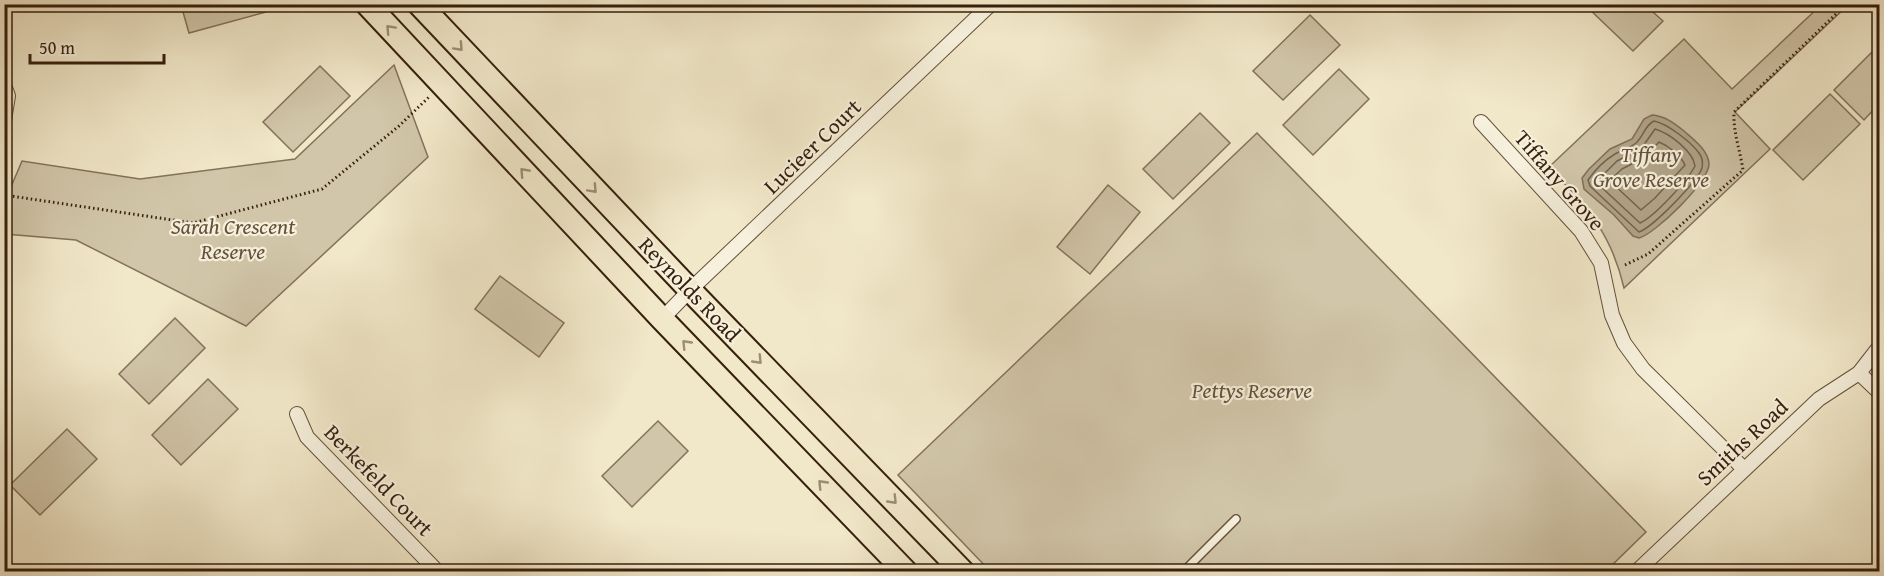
<svg xmlns="http://www.w3.org/2000/svg" width="1884" height="576" font-family="'Gentium Book Plus',serif">
  <style>
    .green { fill: #d1c6a9; stroke: #84725b; stroke-width: 1.5 }
    .water { fill: #b1a489; stroke: #806f57; stroke-width: 1.5 }
    .lines { fill: none; stroke-linecap: round; stroke-linejoin: round }
    .shore { stroke: #74624b; stroke-width: 1.5 }
    .service-casing { stroke: #65513c; stroke-width: 10 }
    .minor-casing { stroke: #65513c; stroke-width: 16 }
    .primary-casing { stroke: #361f0d; stroke-width: 26 }
    .path { stroke: #361f0d; stroke-width: 3; stroke-dasharray: 1.5 3; stroke-linecap: butt }
    .service { stroke: #f6f0dc; stroke-width: 7 }
    .minor { stroke: #f6f0dc; stroke-width: 14 }
    .primary { stroke: #f1e8c9; stroke-width: 22 }
    .oneway { stroke: #9d8e74 }
    .labels { text-anchor: middle; dominant-baseline: central; stroke-width: 4.5; stroke-linejoin: round; paint-order: stroke }
    .street-label { font-size: 22px; fill: #361f0d; stroke: #f6f0dc }
    .park-label { font-size: 22px; font-style: italic; fill: #64513c; stroke: #f6f0dc }
  </style>
  <rect width="100%" height="100%" fill="#f1e8c9"/>
  <filter id="stains"><feTurbulence type="fractalNoise" baseFrequency=".00333" numOctaves="4"/><feColorMatrix values="0 0 0 0 .2 0 0 0 0 .09 0 0 0 0 .02 0 0 0 .5 -.17"/></filter>
  <radialGradient id="worn" r=".72"><stop offset=".6" stop-color="#630" stop-opacity="0"/><stop offset="1" stop-color="#630" stop-opacity=".3"/></radialGradient>
  <g class="green">
    <path d="M 181,5 L 264,5 L 266,12 L 189,33 Z"/>
    <path d="M 1585,5 L 1645,5 L 1663,21 L 1633,51 Z"/>
    <path d="M 1821,5 L 1848,5 L 1735,112 L 1770,149 L 1624,288 C 1611,232 1587,208 1549,167 L 1684,39 L 1732,89 Z"/>
    <path d="M 1310,15 L 1340,45 L 1283,100 L 1253,71 Z"/>
    <path d="M 1879,45 L 1879,104 L 1864,120 L 1834,90 Z"/>
    <path d="M 394,65 L 428,157 L 246,326 L 76,240 L 5,234 L 5,201 L 22,161 L 140,179 L 295,159 Z"/>
    <path d="M 320,66 L 350,96 L 293,152 L 263,122 Z"/>
    <path d="M 1339,69 L 1369,99 L 1313,155 L 1283,125 Z"/>
    <path d="M 1830,94 L 1860,124 L 1803,180 L 1773,150 Z"/>
    <path d="M 1200,113 L 1230,143 L 1173,199 L 1143,169 Z"/>
    <path d="M 1257,133 L 1646,532 L 1606,571 L 990,571 L 898,475 Z"/>
    <path d="M 1108,185 L 1140,212 L 1090,274 L 1057,247 Z"/>
    <path d="M 500,276 L 564,323 L 539,357 L 475,309 Z"/>
    <path d="M 175,318 L 205,348 L 149,404 L 119,374 Z"/>
    <path d="M 208,379 L 238,409 L 181,465 L 152,435 Z"/>
    <path d="M 658,421 L 688,451 L 632,507 L 602,476 Z"/>
    <path d="M 67,429 L 97,459 L 40,515 L 10,485 Z"/>
  </g>
  <path class="water" d="M 1652,115 C 1665,116 1674,123 1684,131 C 1694,140 1707,149 1709,163 C 1711,180 1655,234 1639,238 L 1633,236 L 1614,215 L 1584,189 L 1582,178 L 1589,169 L 1610,149 L 1632,139 L 1644,119 Z"/>
  <g class="lines">
    <g class="shore">
      <path d="M 1654,121 C 1668,124 1691,142 1699,153 C 1702,157 1703,163 1702,168 C 1697,182 1653,227 1639,232 L 1590,186 L 1588,180 C 1595,170 1605,160 1615,154 C 1622,150 1630,148 1636,143 C 1644,136 1644,126 1654,121 Z"/>
      <path d="M 1655,129 C 1669,133 1693,151 1695,166 C 1688,180 1654,217 1640,223 L 1598,184 L 1597,181 L 1617,161 L 1641,149 Z"/>
      <path d="M 1659,142 C 1669,146 1681,156 1685,165 L 1655,198 L 1641,210 L 1611,182 L 1610,180 L 1622,169 L 1645,157 Z"/>
    </g>
    <g class="service-casing">
      <path id="service" d="M 1183,572 L 1236,519"/>
    </g>
    <g class="minor-casing">
      <g id="minor">
        <path d="M 4,85 L 8,96 L 4,120"/>
        <path d="M 1481,122 L 1581,231 L 1601,263 L 1612,315 L 1624,343 L 1643,369 L 1744,469"/>
        <path d="M 662,319 L 690,290 L 991,4"/>
        <path d="M 1859,373 L 1880,393"/>
        <path d="M 297,414 L 307,437 L 438,572"/>
        <path d="M 1636,572 L 1819,399 L 1859,373 L 1880,346"/>
      </g>
    </g>
    <g class="primary-casing">
      <g id="primary">
        <path d="M 367,4 L 662,319 L 906,572"/>
        <path d="M 419,4 L 690,290 L 963,572"/>
      </g>
    </g>
    <g class="path">
      <path d="M 4,195 L 193,223 L 322,189 L 399,126 L 429,97"/>
      <path d="M 1625,265 L 1648,254 L 1743,170 C 1740,150 1733,132 1734,112 L 1836,14 L 1840,4"/>
    </g>
    <use href="#service" class="service"/>
    <use href="#minor" class="minor"/>
    <use href="#primary" class="primary"/>
  </g>
  <defs><path id="oneway-chevron" d="M-2-3.5L2.5 0L-2 3.5" fill="none" stroke-width="1.6" stroke-linecap="round" stroke-linejoin="round" transform="scale(1.5)"/></defs>
  <g class="oneway">
    <use href="#oneway-chevron" transform="translate(390 29) rotate(-133)"/>
    <use href="#oneway-chevron" transform="translate(459 47) rotate(47)"/>
    <use href="#oneway-chevron" transform="translate(524 172) rotate(-133)"/>
    <use href="#oneway-chevron" transform="translate(593 189) rotate(47)"/>
    <use href="#oneway-chevron" transform="translate(686 344) rotate(-134)"/>
    <use href="#oneway-chevron" transform="translate(758 360) rotate(46)"/>
    <use href="#oneway-chevron" transform="translate(822 484) rotate(-134)"/>
    <use href="#oneway-chevron" transform="translate(893 500) rotate(46)"/>
  </g>
  <g class="labels">
    <g class="street-label">
      <text transform="translate(812 146) rotate(-44)">Lucieer Court</text>
      <text transform="translate(1560 180) rotate(49)">Tiffany Grove</text>
      <text transform="translate(690 289) rotate(46)">Reynolds Road</text>
      <text transform="translate(1742 442) rotate(-43)">Smiths Road</text>
      <text transform="translate(379 480) rotate(46)">Berkefeld Court</text>
    </g>
    <g class="park-label">
      <text x="1651" y="154">Tiffany<tspan x="1651" dy="25">Grove Reserve</tspan></text>
      <text x="233" y="226">Sarah Crescent<tspan x="233" dy="25">Reserve</tspan></text>
      <text x="1252" y="390">Pettys Reserve</text>
    </g>
  </g>
  <rect width="1884" height="576" fill="none" stroke="#f1e8c9" stroke-width="24"/>
  <rect x="6" y="6" width="1872" height="564" fill="none" stroke="#361f0d" stroke-width="3"/>
  <rect x="12" y="12" width="1860" height="552" fill="none" stroke="#361f0d" stroke-width="1.5"/>
  <path d="M30 54v9h134v-9" fill="none" stroke="#361f0d" stroke-width="3"/>
  <text x="39" y="54" font-size="18" fill="#361f0d" stroke="#f6f0dc" stroke-width="4.5" paint-order="stroke">50 m</text>
  <rect width="100%" height="100%" filter="url(#stains)"/>
  <rect width="100%" height="100%" fill="url(#worn)"/>
</svg>
